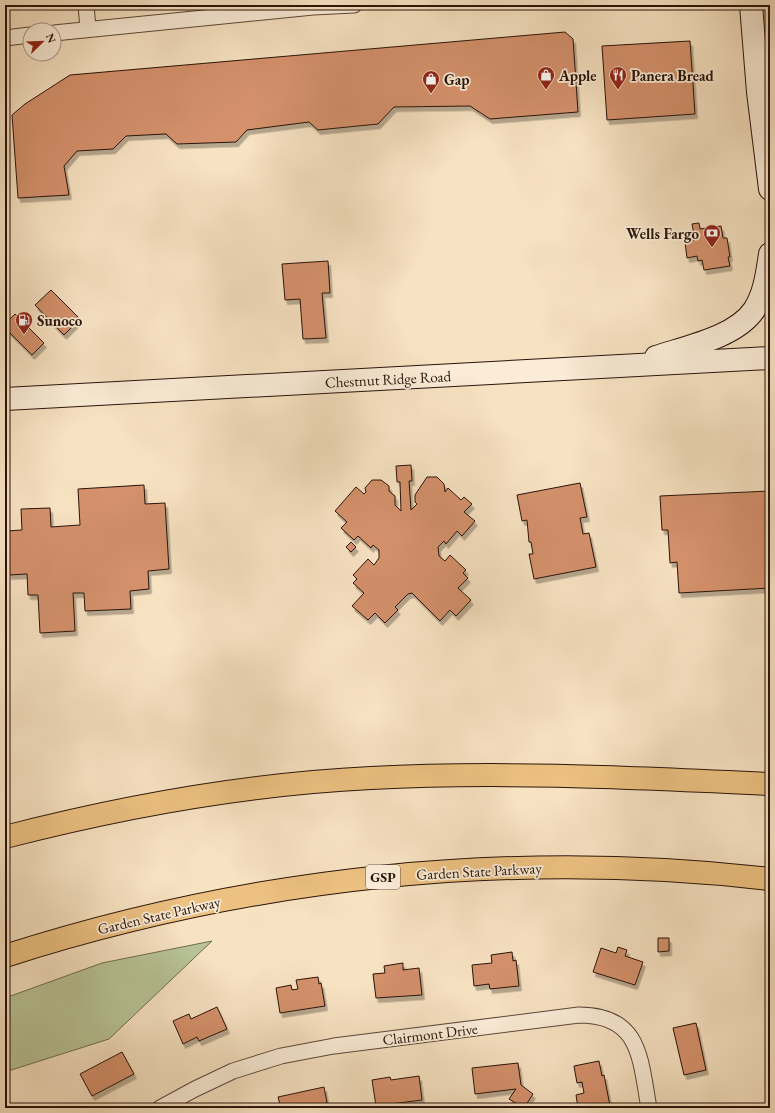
<svg xmlns="http://www.w3.org/2000/svg" width="775" height="1113" font-family="'EB Garamond',serif">
  <style>
    .green { fill: #b8c497; stroke: #706c50 }
    .building { fill: #d4916c; stroke: #291309; filter: url(#shadow) }
    .lines { fill: none; stroke-linecap: round; stroke-linejoin: round }
    .street-casing { stroke: #5c4737; stroke-width: 17 }
    .secondary-casing { stroke: #291309; stroke-width: 24 }
    .highway-casing { stroke: #291309; stroke-width: 24 }
    .street { stroke: #faecd7; stroke-width: 15 }
    .secondary { stroke: #faecd7; stroke-width: 22 }
    .highway { stroke: #ecc181; stroke-width: 22 }
    .labels { text-anchor: middle; dominant-baseline: central; stroke-width: 3.5; stroke-linejoin: round; paint-order: stroke }
    .shield { fill: #faecd7; stroke: #685447; stroke-width: 1 }
    .shield-label { font-size: 14px; font-weight: bold; fill: #291309 }
    .poi-label { font-size: 15px; font-weight: bold; fill: #291309; stroke: #faecd7; text-anchor: start }
    .street-label { font-size: 15px; fill: #291309; stroke: #faecd7 }
  </style>
  <defs>
    <filter id="shadow"><feDropShadow dx="2.5" dy="4.5" stdDeviation="0" flood-color="#0004"/></filter>
  </defs>
  <rect width="100%" height="100%" fill="#f7e2c2"/>
  <filter id="stains"><feTurbulence type="fractalNoise" baseFrequency=".005" numOctaves="4"/><feColorMatrix values="0 0 0 0 .2 0 0 0 0 .09 0 0 0 0 .02 0 0 0 .5 -.17"/></filter>
  <radialGradient id="worn" r=".72"><stop offset=".6" stop-color="#630" stop-opacity="0"/><stop offset="1" stop-color="#630" stop-opacity=".3"/></radialGradient>
  <path class="green" d="M 212,941 L 109,1039 L 5,1072 L 5,998 L 102,963 Z"/>
  <g class="building">
    <path d="M 565,32 L 573,39 L 578,112 L 490,119 L 470,106 L 394,107 L 378,124 L 318,130 L 309,122 L 247,130 L 236,142 L 177,144 L 166,134 L 126,136 L 113,149 L 77,151 L 64,166 L 69,195 L 18,198 L 12,115 L 25,104 L 70,75 Z"/>
    <path d="M 690,41 L 695,114 L 607,120 L 602,46 Z"/>
    <path d="M 699,223 L 700,229 L 721,226 L 723,238 L 727,238 L 730,257 L 728,257 L 730,266 L 704,270 L 702,260 L 698,261 L 697,256 L 687,258 L 685,242 L 695,240 L 692,224 Z"/>
    <path d="M 328,261 L 330,293 L 322,293 L 326,338 L 303,339 L 300,299 L 285,300 L 282,264 Z"/>
    <path d="M 51,290 L 80,319 L 64,335 L 35,305 Z"/>
    <path d="M 15,314 L 44,343 L 32,355 L 5,328 L 5,324 Z"/>
    <path d="M 411,465 L 412,481 L 409,481 L 411,510 L 417,504 L 415,502 L 415,495 L 427,477 L 437,477 L 444,484 L 445,492 L 448,488 L 461,500 L 464,497 L 472,504 L 464,512 L 475,521 L 462,536 L 457,531 L 446,544 L 444,541 L 438,547 L 439,556 L 445,561 L 450,555 L 466,570 L 463,573 L 468,578 L 458,588 L 471,600 L 456,616 L 450,610 L 440,621 L 412,593 L 408,594 L 395,607 L 398,610 L 385,623 L 375,613 L 368,620 L 352,606 L 364,593 L 353,583 L 357,579 L 353,575 L 368,559 L 374,565 L 379,558 L 379,550 L 373,545 L 371,548 L 358,536 L 354,540 L 341,528 L 347,522 L 335,511 L 356,487 L 364,494 L 366,492 L 365,488 L 372,480 L 381,480 L 389,486 L 389,491 L 395,496 L 395,505 L 401,511 L 400,482 L 397,482 L 396,466 Z"/>
    <path d="M 580,483 L 587,517 L 580,518 L 583,534 L 589,533 L 596,567 L 534,579 L 529,554 L 533,554 L 531,542 L 529,542 L 527,520 L 522,521 L 517,495 Z"/>
    <path d="M 144,485 L 145,504 L 165,503 L 169,569 L 148,571 L 149,589 L 130,591 L 131,609 L 85,611 L 84,593 L 73,593 L 75,631 L 40,633 L 38,595 L 28,595 L 27,574 L 9,575 L 6,531 L 22,530 L 21,509 L 50,508 L 51,527 L 80,525 L 78,489 Z"/>
    <path d="M 770,491 L 770,588 L 679,593 L 677,562 L 670,563 L 668,530 L 662,530 L 660,496 Z"/>
    <path d="M 351,542 L 356,547 L 351,552 L 346,547 Z"/>
    <path d="M 658,938 L 669,938 L 669,951 L 658,952 Z"/>
    <path d="M 618,947 L 627,950 L 625,956 L 643,962 L 635,985 L 593,972 L 601,948 L 616,953 Z"/>
    <path d="M 512,952 L 513,961 L 516,960 L 519,986 L 490,989 L 489,984 L 474,986 L 472,965 L 492,963 L 491,955 Z"/>
    <path d="M 403,963 L 403,970 L 419,968 L 422,995 L 376,998 L 373,974 L 385,973 L 384,966 Z"/>
    <path d="M 318,977 L 319,984 L 321,983 L 325,1006 L 280,1013 L 276,988 L 291,985 L 292,990 L 298,989 L 296,980 Z"/>
    <path d="M 217,1007 L 227,1029 L 199,1041 L 197,1037 L 183,1044 L 173,1021 L 189,1014 L 191,1019 Z"/>
    <path d="M 696,1023 L 706,1070 L 684,1075 L 673,1028 Z"/>
    <path d="M 122,1052 L 134,1074 L 92,1096 L 80,1074 Z"/>
    <path d="M 599,1061 L 602,1076 L 604,1075 L 610,1106 L 598,1108 L 587,1108 L 587,1106 L 578,1108 L 576,1095 L 584,1093 L 582,1082 L 577,1083 L 574,1066 Z"/>
    <path d="M 518,1063 L 521,1085 L 533,1094 L 524,1108 L 509,1099 L 516,1089 L 475,1094 L 472,1068 Z"/>
    <path d="M 419,1076 L 422,1100 L 376,1106 L 372,1080 L 390,1077 L 391,1080 Z"/>
    <path d="M 324,1087 L 328,1108 L 281,1108 L 278,1097 Z"/>
  </g>
  <g class="lines">
    <g class="street-casing">
      <g id="street">
        <path d="M 86,5 L 88,29"/>
        <path d="M 54,33 L 313,7 L 354,5"/>
        <path d="M 5,38 L 30,35"/>
        <path d="M 160,1108 L 195,1089 L 233,1071 L 281,1056 L 334,1046 L 579,1015 C 641,1015 640,1059 649,1108"/>
      </g>
    </g>
    <g class="secondary-casing">
      <g id="secondary">
        <path d="M 751,5 L 758,92 L 770,189"/>
        <path d="M 656,357 C 686,347 736,337 754,310 C 765,293 767,273 770,254"/>
        <path d="M 5,399 L 770,358"/>
      </g>
    </g>
    <g class="highway-casing">
      <g id="highway">
        <path d="M 5,837 C 125,806 248,784 371,778 C 504,771 637,778 770,784"/>
        <path d="M 5,956 C 251,877 513,849 770,879"/>
      </g>
    </g>
    <use href="#street" class="street"/>
    <use href="#secondary" class="secondary"/>
    <use href="#highway" class="highway"/>
  </g>
  <defs>
    <g id="shop-pin" transform="scale(0.9)"><path d="M0 17L-7.5 6A9.5 9.5 0 1 1 7.5 6Z" fill="#8f2418" stroke="#faecd7"/><path d="M-5-2.5h2.3a2.7 3.5 0 0 1 5.4 0H5L5.5 6h-11ZM-1.5-2.5h3a1.5 2.3 0 0 0-3 0Z" fill="#fff"/></g>
    <g id="restaurant-pin" transform="scale(0.9)"><path d="M0 17L-7.5 6A9.5 9.5 0 1 1 7.5 6Z" fill="#8f2418" stroke="#faecd7"/><path d="M-5-6h1v4h1v-4h1v4h1v-4h1v5L-1.5 .5V6h-2V.5L-5-1ZM5-6V6H3V1.5H1.5Q1.5-4 5-6Z" fill="#fff"/></g>
    <g id="bank-pin" transform="scale(0.9)"><path d="M0 17L-7.5 6A9.5 9.5 0 1 1 7.5 6Z" fill="#8f2418" stroke="#faecd7"/><path d="M-6-4H6V4H-6ZM0-2.3a2.3 2.3 0 1 0 0 4.6a2.3 2.3 0 1 0 0-4.6Z" fill="#fff"/></g>
    <g id="fuel-pin" transform="scale(0.9)"><path d="M0 17L-7.5 6A9.5 9.5 0 1 1 7.5 6Z" fill="#8f2418" stroke="#faecd7"/><path d="M-5.5-6h7V0h2V4h1.3V-2.5L3-4.5l.8-.8L6-3V5H2.5V1h-1V6h-7ZM-4.2-4.7v3.2H.2V-4.7Z" fill="#fff"/></g>
  </defs>
  <g fill-rule="evenodd">
    <use href="#shop-pin" x="546" y="75"/>
    <use href="#restaurant-pin" x="618" y="75"/>
    <use href="#shop-pin" x="431" y="79"/>
    <use href="#bank-pin" x="712" y="233"/>
    <use href="#fuel-pin" x="24" y="320"/>
  </g>
  <g class="labels">
    <rect class="shield" x="366" y="865" width="34" height="24" rx="3"/>
    <g class="shield-label">
      <text x="383" y="877">GSP</text>
    </g>
    <g class="poi-label">
      <text x="559" y="75">Apple</text>
      <text x="631" y="75">Panera Bread</text>
      <text x="444" y="79">Gap</text>
      <text x="699" y="233" text-anchor="end">Wells Fargo</text>
      <text x="37" y="320">Sunoco</text>
    </g>
    <g class="street-label">
      <text transform="translate(388 379) rotate(-3)">Chestnut Ridge Road</text>
      <text transform="translate(479 871) rotate(-3)">Garden State Parkway</text>
      <text transform="translate(159 915) rotate(-13)">Garden State Parkway</text>
      <text transform="translate(430 1034) rotate(-7)">Clairmont Drive</text>
    </g>
  </g>
  <rect width="775" height="1113" fill="none" stroke="#f7e2c2" stroke-width="20"/>
  <rect x="6" y="6" width="763" height="1101" fill="none" stroke="#291309" stroke-width="2"/>
  <rect x="10" y="10" width="755" height="1093" fill="none" stroke="#291309"/>
  <g transform="translate(42 42) rotate(67)"><circle r="19" fill="#faecd7" stroke="#a69585"/>
  <path d="M0-3L7 15L0 10L-7 15Z" fill="#8f2418"/>
  <text y="-6" font-size="11" font-weight="bold" text-anchor="middle" fill="#291309">N</text>
  </g>
  <rect width="100%" height="100%" filter="url(#stains)"/>
  <rect width="100%" height="100%" fill="url(#worn)"/>
</svg>
